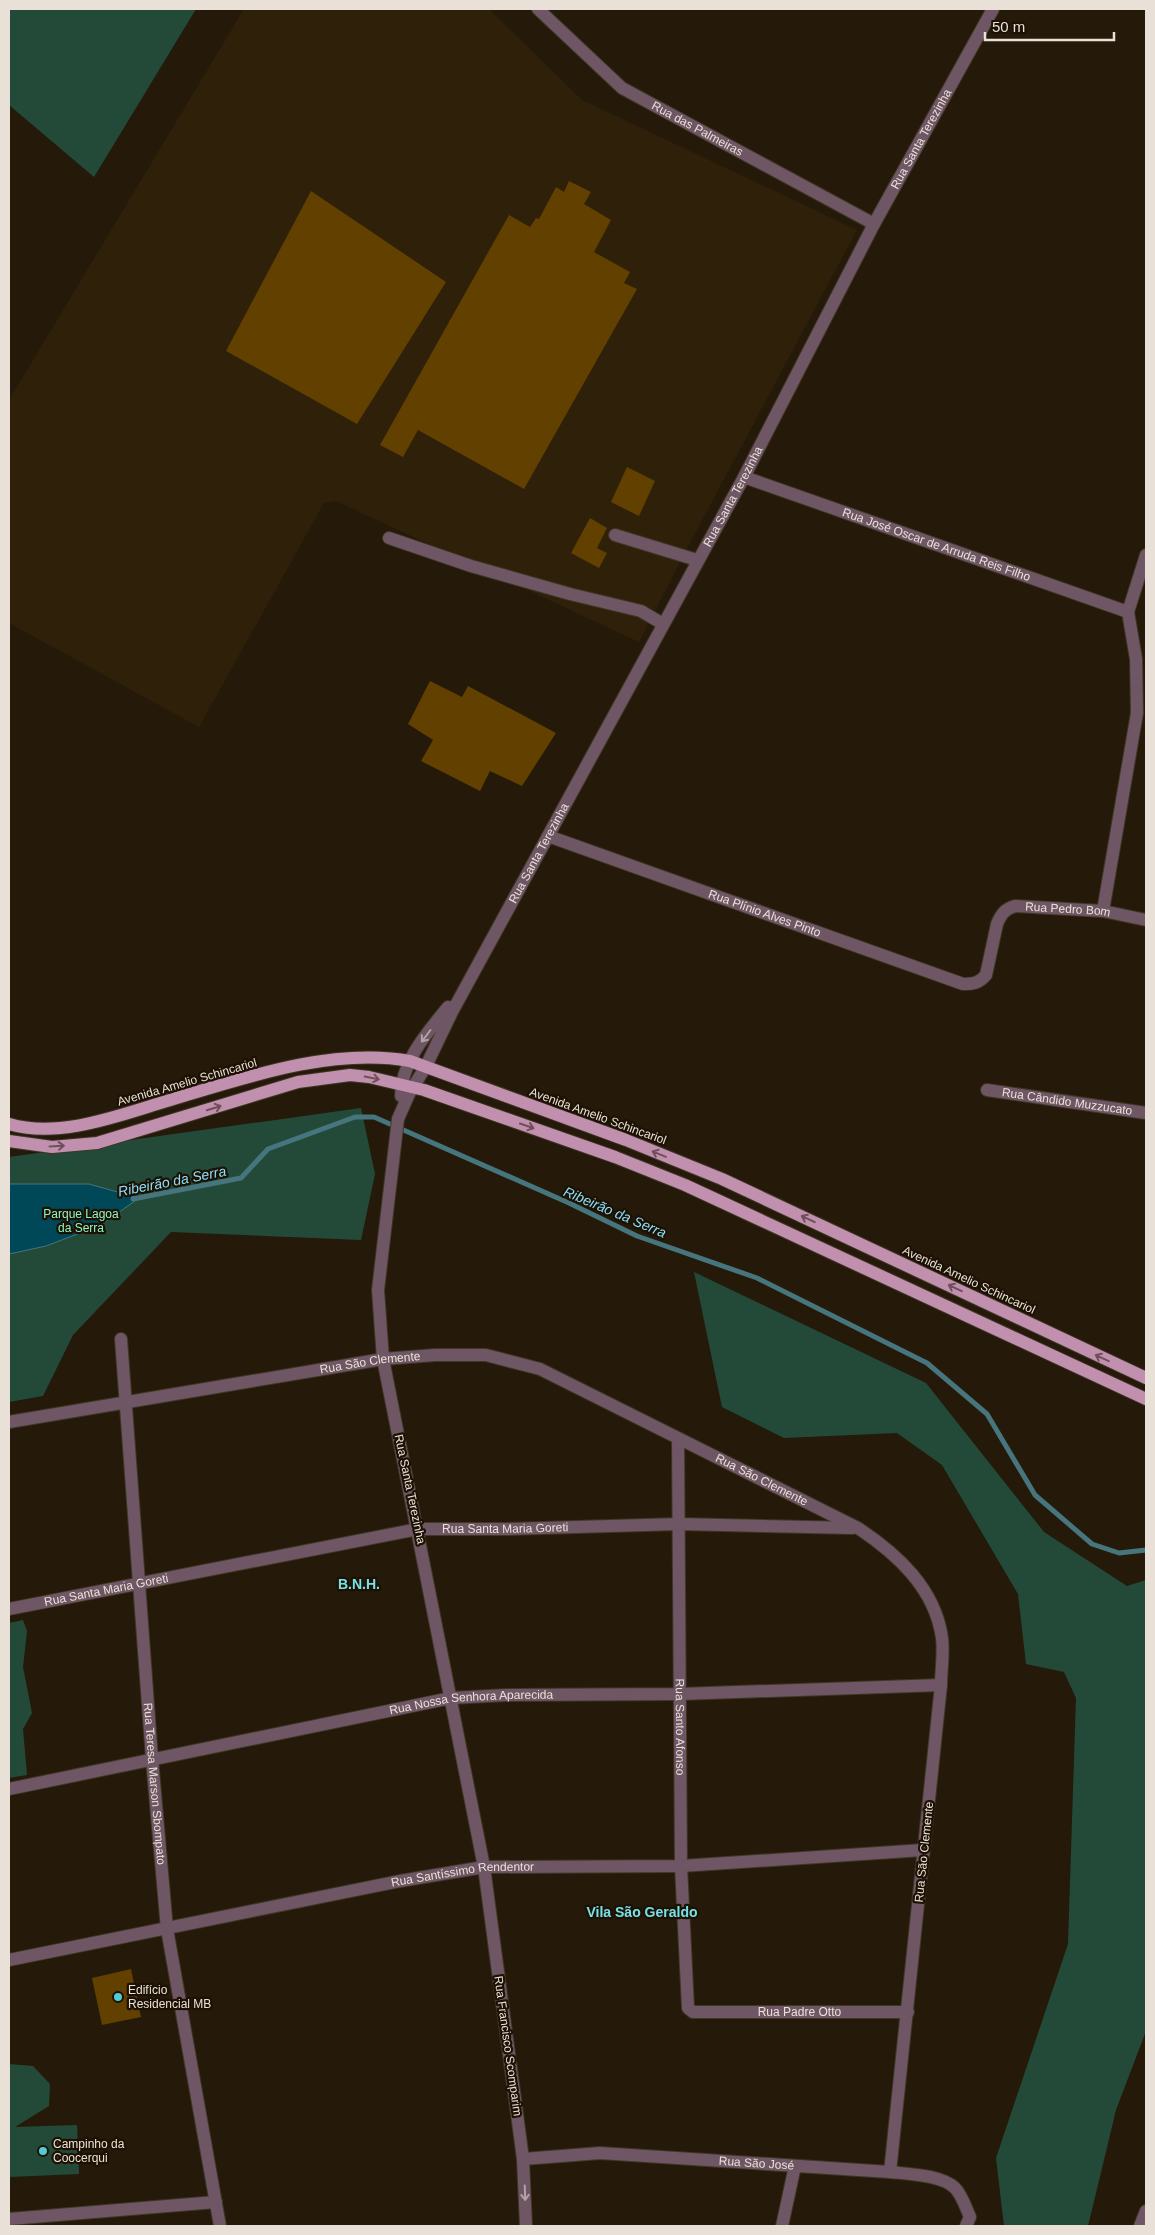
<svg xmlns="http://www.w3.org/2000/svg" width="1155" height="2235" font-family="Arial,sans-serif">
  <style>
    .built { fill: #2f2009 }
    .green { fill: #234a39 }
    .water { fill: #004758; stroke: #46757e }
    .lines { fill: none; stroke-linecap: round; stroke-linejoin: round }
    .stream { stroke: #46757e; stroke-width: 5 }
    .building { fill: #614000 }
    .minor-casing { stroke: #403626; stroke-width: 14 }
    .major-casing { stroke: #403626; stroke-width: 14 }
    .minor { stroke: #6e5665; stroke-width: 12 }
    .major { stroke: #c290af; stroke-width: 12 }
    .oneway { stroke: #b2a2a4 }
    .oneway2 { stroke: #6f5059 }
    .poi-dot { fill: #51ccd4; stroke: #1c1103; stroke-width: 2 }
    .labels { text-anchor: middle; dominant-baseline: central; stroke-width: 4.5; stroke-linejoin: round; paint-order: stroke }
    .street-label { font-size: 12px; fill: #e9e1d7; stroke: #1c1103 }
    .park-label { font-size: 12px; fill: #8df3c6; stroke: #1c1103 }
    .poi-label { font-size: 12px; fill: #e9e1d7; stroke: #1c1103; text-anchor: start }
    .water-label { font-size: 14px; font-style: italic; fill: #89dffc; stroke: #1c1103 }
    .neighbourhood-label { font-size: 14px; font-weight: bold; fill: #76e1e9; stroke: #1c1103 }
  </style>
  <rect width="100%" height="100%" fill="#251a09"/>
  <path class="built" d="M 244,9 L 489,9 L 582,100 L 857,230 L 683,556 L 639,642 L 336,501 L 324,503 L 199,727 L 9,623 L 9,400 Z"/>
  <g class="green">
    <path d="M 9,9 L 196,9 L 94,177 L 9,105 Z"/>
    <path d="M 361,1108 L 375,1174 L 361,1240 L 171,1232 L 73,1335 L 43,1396 L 9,1402 L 9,1157 Z"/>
    <path d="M 694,1272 L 926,1383 L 1044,1532 L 1127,1586 L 1146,1580 L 1146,2031 L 1116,2110 L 1088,2226 L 1004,2226 L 996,2158 L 1068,1944 L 1076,1698 L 1064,1672 L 1026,1664 L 1018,1594 L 942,1465 L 897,1433 L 784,1438 L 722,1407 Z"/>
    <path d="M 23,1620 L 27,1631 L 23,1667 L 32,1713 L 23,1729 L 27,1775 L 9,1778 L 9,1623 Z"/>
    <path d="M 9,2064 L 33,2066 L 50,2084 L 49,2106 L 15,2127 L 77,2125 L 79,2174 L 9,2177 Z"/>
  </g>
  <path class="water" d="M 9,1184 L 89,1184 L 139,1198 L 101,1225 L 46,1246 L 9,1254 Z"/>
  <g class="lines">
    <path class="stream" d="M 133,1199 L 241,1178 L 268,1149 L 355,1117 L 374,1117 L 569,1203 L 637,1236 L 757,1278 L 927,1363 L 987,1414 L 1035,1495 L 1092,1544 L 1119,1553 L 1146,1550"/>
  </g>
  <g class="building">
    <path d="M 569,181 L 591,192 L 584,204 L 611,220 L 594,252 L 630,272 L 624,283 L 637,289 L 524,489 L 418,430 L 403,457 L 380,445 L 509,215 L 530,227 L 536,218 L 539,219 L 556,187 L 564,192 Z"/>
    <path d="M 311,191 L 446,282 L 357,424 L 226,351 Z"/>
    <path d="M 627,467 L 655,481 L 639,516 L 611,502 Z"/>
    <path d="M 590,518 L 607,528 L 597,548 L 607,553 L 599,568 L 571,553 Z"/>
    <path d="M 430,681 L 462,697 L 468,686 L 556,733 L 522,786 L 490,771 L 480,791 L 421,761 L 433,740 L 408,724 Z"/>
    <path d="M 131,1969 L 141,2017 L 102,2025 L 92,1978 Z"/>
  </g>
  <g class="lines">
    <g class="minor-casing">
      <g id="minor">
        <path id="s1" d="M 538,9 L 622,88 L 874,224"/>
        <path id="s2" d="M 744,477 L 1128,612"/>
        <path d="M 615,535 L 697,560"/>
        <path d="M 389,538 L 471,566 L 570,594 L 641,611 L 663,624"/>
        <path id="s3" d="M 548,836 L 963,984 C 974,984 979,983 986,975 L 997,924 C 1001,914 1005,909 1015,906 L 1103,911 L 1146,920"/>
        <path d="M 1103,911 L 1137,713 L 1136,659 L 1128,612 L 1146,555"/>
        <path id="s4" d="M 987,1090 L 1146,1113"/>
        <path d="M 401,1096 C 401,1061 428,1032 448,1007"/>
        <path id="s5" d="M 121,1339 L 152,1759 L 167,1929 L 220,2226"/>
        <path id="s6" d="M 9,1422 L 383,1359 L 435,1355 L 486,1355 L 540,1369 L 858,1528 C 897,1554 935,1588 942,1638 C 944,1653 941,1670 941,1685 L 890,2172"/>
        <path id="s7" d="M 678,1439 L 681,1866 L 688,2008 L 693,2012 L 908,2012"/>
        <path id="s8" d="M 9,1609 L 418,1529 L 506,1529 L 679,1524 L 853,1528"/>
        <path id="s9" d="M 9,1789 L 451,1698 L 507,1695 L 680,1694 L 941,1685"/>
        <path id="s10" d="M 9,1960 L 400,1881 L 484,1867 L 681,1866 L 923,1850"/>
        <path id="s11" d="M 523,2159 L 600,2153 L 890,2172 C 908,2174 942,2175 955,2188 C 962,2195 966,2208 970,2217 L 966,2226"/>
        <path d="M 9,2219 L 216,2202"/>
        <path id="s12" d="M 526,2226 L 523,2159 L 484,1867 L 383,1359 L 378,1290 L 398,1119 L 409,1094 L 426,1066 L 452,1012 L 744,477 L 874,224 L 993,9"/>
        <path d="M 782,2226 L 795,2166"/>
        <path d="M 1140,2226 L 1146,2211"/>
      </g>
    </g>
    <g class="major-casing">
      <g id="major">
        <path d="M 9,1124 C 56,1138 112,1118 157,1104 C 235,1081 329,1046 410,1061 L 626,1140 L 722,1179 L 1146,1378"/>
        <path d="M 9,1141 L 52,1147 L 97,1143 L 298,1082 L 350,1075 L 369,1077 L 424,1090 L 615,1157 L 685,1185 L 1146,1399"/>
      </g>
    </g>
    <use href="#minor" class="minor"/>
    <use href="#major" class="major"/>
  </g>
  <defs><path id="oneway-shaft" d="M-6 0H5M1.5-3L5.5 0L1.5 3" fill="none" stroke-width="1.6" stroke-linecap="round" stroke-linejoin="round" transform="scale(1.25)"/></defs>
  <g class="oneway">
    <use href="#oneway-shaft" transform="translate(426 1036) rotate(127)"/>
    <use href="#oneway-shaft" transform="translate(525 2193) rotate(88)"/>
  </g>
  <g class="oneway2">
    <use href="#oneway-shaft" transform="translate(372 1078) rotate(11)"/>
    <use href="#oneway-shaft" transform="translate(214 1108) rotate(-17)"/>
    <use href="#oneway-shaft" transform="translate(527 1126) rotate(19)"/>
    <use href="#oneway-shaft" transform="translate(57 1146) rotate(-3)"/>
    <use href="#oneway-shaft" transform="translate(659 1154) rotate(-158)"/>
    <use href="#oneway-shaft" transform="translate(808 1219) rotate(-155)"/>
    <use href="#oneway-shaft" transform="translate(955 1288) rotate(-155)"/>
    <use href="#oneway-shaft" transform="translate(1102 1358) rotate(-155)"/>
  </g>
  <g class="poi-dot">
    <circle cx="118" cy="1997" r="5"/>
    <circle cx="43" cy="2151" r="5"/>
  </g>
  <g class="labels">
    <g class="street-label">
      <text stroke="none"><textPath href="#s1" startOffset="201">Rua das Palmeiras</textPath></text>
      <text stroke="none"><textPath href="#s12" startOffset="2232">Rua Santa Terezinha</textPath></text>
      <text stroke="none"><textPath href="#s12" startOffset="1828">Rua Santa Terezinha</textPath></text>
      <text stroke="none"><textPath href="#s2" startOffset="204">Rua José Oscar de Arruda Reis Filho</textPath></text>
      <text stroke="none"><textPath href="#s12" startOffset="1422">Rua Santa Terezinha</textPath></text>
      <text stroke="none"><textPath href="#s3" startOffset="598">Rua Pedro Bom</textPath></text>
      <text stroke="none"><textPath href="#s3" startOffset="230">Rua Plínio Alves Pinto</textPath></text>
      <text transform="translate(187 1082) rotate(-16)">Avenida Amelio Schincariol</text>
      <text stroke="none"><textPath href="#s4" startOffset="81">Rua Cândido Muzzucato</textPath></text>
      <text transform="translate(598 1116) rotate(20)">Avenida Amelio Schincariol</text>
      <text transform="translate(969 1280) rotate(25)">Avenida Amelio Schincariol</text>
      <text stroke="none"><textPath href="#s6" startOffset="366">Rua São Clemente</textPath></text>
      <text stroke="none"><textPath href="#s6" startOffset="786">Rua São Clemente</textPath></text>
      <text transform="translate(410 1489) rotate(78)">Rua Santa Terezinha</text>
      <text stroke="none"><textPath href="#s8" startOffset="504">Rua Santa Maria Goreti</textPath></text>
      <text stroke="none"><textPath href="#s8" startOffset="99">Rua Santa Maria Goreti</textPath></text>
      <text stroke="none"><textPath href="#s9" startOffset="471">Rua Nossa Senhora Aparecida</textPath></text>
      <text stroke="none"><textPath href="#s7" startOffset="288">Rua Santo Afonso</textPath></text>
      <text stroke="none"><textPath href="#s5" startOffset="446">Rua Teresa Marson Sbompato</textPath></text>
      <text transform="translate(924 1852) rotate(-84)">Rua São Clemente</text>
      <text stroke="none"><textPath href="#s10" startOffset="462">Rua Santíssimo Rendentor</textPath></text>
      <text stroke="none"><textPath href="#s7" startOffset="682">Rua Padre Otto</textPath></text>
      <text transform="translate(508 2046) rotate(82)">Rua Francisco Scomparim</text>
      <text stroke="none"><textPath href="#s11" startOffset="234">Rua São José</textPath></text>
    </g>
    <g class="park-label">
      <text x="81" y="1214">Parque Lagoa<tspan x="81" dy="14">da Serra</tspan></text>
    </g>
    <g class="poi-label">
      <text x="128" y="1990">Edifício<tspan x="128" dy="14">Residencial MB</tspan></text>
      <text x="53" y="2144">Campinho da<tspan x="53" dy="14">Coocerqui</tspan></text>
    </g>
    <g class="water-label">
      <text transform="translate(172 1181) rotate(-11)">Ribeirão da Serra</text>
      <text transform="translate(615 1212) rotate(23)">Ribeirão da Serra</text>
    </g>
    <g class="neighbourhood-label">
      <text x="359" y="1584">B.N.H.</text>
      <text x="642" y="1912">Vila São Geraldo</text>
    </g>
  </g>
  <rect width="1155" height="2235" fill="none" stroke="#e9e1d7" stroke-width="20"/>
  <path d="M985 32v8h129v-8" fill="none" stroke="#e9e1d7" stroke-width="2.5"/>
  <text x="992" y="32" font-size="15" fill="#e9e1d7" stroke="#1c1103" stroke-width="4" paint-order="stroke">50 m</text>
</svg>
